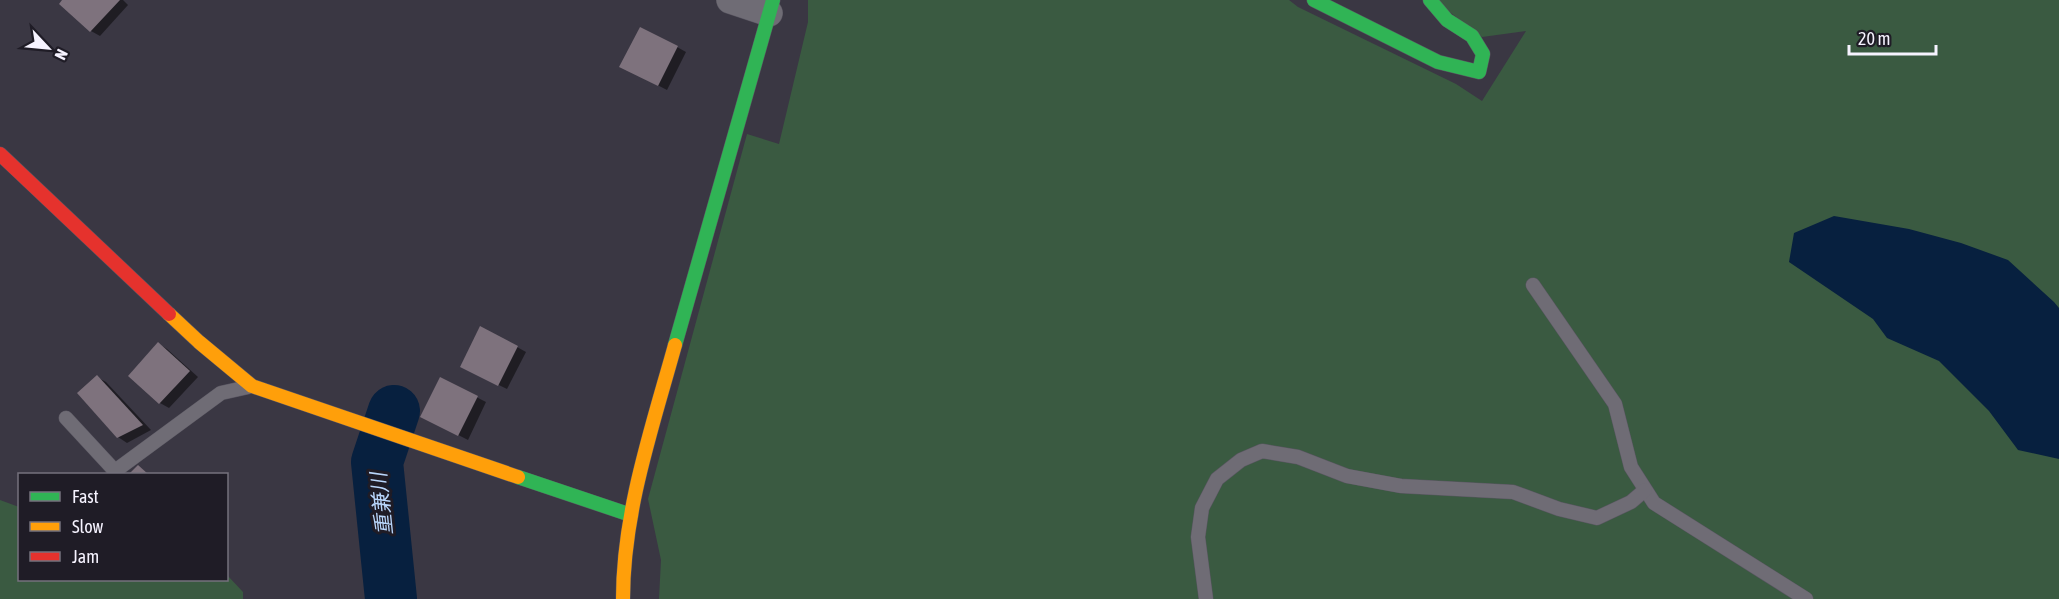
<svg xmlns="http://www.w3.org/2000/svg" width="2059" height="599" font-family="'Asap Condensed','Noto Sans JP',sans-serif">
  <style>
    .green { fill: #3a5a41 }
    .water { fill: #07203f }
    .shadow { fill: #0007 }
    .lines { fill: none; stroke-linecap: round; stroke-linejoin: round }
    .river { stroke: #07203f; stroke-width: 52 }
    .building { fill: #7e727d }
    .lane-casing { stroke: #595661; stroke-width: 15 }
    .street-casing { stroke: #595661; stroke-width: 28 }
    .fast-casing { stroke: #595661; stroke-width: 15 }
    .slow-casing { stroke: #595661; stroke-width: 15 }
    .jam-casing { stroke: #595661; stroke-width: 15 }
    .lane { stroke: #6f6c75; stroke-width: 14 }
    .street { stroke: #6f6c75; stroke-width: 27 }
    .fast { stroke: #30b455; stroke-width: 14 }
    .slow { stroke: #ff9f0a; stroke-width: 14 }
    .jam { stroke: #e5322d; stroke-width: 14 }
    .labels { text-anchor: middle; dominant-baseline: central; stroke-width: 6; stroke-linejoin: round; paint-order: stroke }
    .water-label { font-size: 21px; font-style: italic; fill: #b9d6fb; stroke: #1f1c26 }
  </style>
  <rect width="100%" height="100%" fill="#3a3743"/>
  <g class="green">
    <path d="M 808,0 L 1289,0 L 1298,7 L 1456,84 L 1482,101 L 1526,31 L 1482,37 L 1434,0 L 2059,0 L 2059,599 L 659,599 L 661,560 L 648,499 L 747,134 L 779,144 L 808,22 Z"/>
    <path d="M 0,500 L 19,507 L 20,580 L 226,580 L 227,575 L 243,592 L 243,599 L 0,599 Z"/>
  </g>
  <path class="water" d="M 1834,216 L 1909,229 L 1961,243 L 2008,260 L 2054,302 L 2059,308 L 2059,459 L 2018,450 L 1989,411 L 1939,361 L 1887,338 L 1873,319 L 1789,262 L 1794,233 Z"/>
  <g class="shadow">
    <path d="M 64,0 L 123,0 L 128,5 L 100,36 L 91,31 L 61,3 Z"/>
    <path d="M 677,47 L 686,52 L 667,90 L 630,71 Z"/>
    <path d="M 159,344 L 167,349 L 198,377 L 169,408 L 160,403 L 130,375 Z"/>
    <path d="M 517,347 L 526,352 L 507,389 L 470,371 Z"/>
    <path d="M 97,377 L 106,382 L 151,430 L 127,443 L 118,437 L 79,394 Z"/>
    <path d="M 441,379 L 486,402 L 468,440 L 431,421 Z"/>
  </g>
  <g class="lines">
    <path class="river" d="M 391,599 L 377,462 L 394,411"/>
  </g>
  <g class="building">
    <path d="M 62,0 L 120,0 L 90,32 L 59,4 Z"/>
    <path d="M 640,27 L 678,46 L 658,86 L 619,67 Z"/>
    <path d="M 480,326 L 518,346 L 498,386 L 460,367 Z"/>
    <path d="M 158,342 L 190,371 L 159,404 L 128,376 Z"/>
    <path d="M 97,375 L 143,425 L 117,438 L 77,393 Z"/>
    <path d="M 440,377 L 478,396 L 458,436 L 420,417 Z"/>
    <path d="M 138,465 L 148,474 L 129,474 Z"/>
  </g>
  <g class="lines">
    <g class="lane-casing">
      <g id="lane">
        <path d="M 1533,285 L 1615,404 L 1631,467 L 1654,503 L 1806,599"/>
        <path d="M 66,418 L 115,471 L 221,393 L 248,387"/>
        <path d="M 1206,599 L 1198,537 L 1202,508 L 1217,479 L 1241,460 L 1262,451 L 1298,457 L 1347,476 L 1401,486 L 1513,492 L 1559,509 L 1597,518 L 1631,502 L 1645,490"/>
      </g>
    </g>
    <g class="street-casing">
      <path id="street" d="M 730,0 L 769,13"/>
    </g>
    <g class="fast-casing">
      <g id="fast">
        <path d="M 1314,0 L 1438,62 L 1479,72 L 1483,54 L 1472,36 L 1447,20 L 1430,0"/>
        <path d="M 675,345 L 773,0"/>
        <path d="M 518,477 L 631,515"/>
      </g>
    </g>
    <g class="slow-casing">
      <g id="slow">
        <path d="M 169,314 L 199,342 L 252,386 L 518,477"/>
        <path d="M 623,599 C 623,512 652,428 675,345"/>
      </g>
    </g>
    <g class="jam-casing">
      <path id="jam" d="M 0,154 L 169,314"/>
    </g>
    <use href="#lane" class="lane"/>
    <use href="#street" class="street"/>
    <use href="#fast" class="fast"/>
    <use href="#slow" class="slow"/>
    <use href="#jam" class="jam"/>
  </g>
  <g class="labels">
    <g class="water-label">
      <text transform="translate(381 504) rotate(-96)">重兼川</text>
    </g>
  </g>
  <rect x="18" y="473" width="210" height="108" fill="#1f1c26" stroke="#75727d" stroke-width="1.5"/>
  <rect x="30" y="492" width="30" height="9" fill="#30b455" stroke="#75727d" stroke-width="1.5"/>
  <text x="72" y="503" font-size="18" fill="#f6f3ff">Fast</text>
  <rect x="30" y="522" width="30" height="9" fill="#ff9f0a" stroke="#75727d" stroke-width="1.5"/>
  <text x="72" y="533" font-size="18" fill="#f6f3ff">Slow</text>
  <rect x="30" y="552" width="30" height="9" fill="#e5322d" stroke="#75727d" stroke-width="1.5"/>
  <text x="72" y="563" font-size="18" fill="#f6f3ff">Jam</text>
  <g transform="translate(48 48) rotate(116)" stroke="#1f1c26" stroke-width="4.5" paint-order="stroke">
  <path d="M0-4.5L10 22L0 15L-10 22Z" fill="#f6f3ff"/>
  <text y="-9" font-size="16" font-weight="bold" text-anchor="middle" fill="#f6f3ff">N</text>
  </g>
  <path d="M1849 45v9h87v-9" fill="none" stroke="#f6f3ff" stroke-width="3"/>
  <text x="1858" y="45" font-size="18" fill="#f6f3ff" stroke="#1f1c26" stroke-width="4.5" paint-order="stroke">20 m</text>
</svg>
